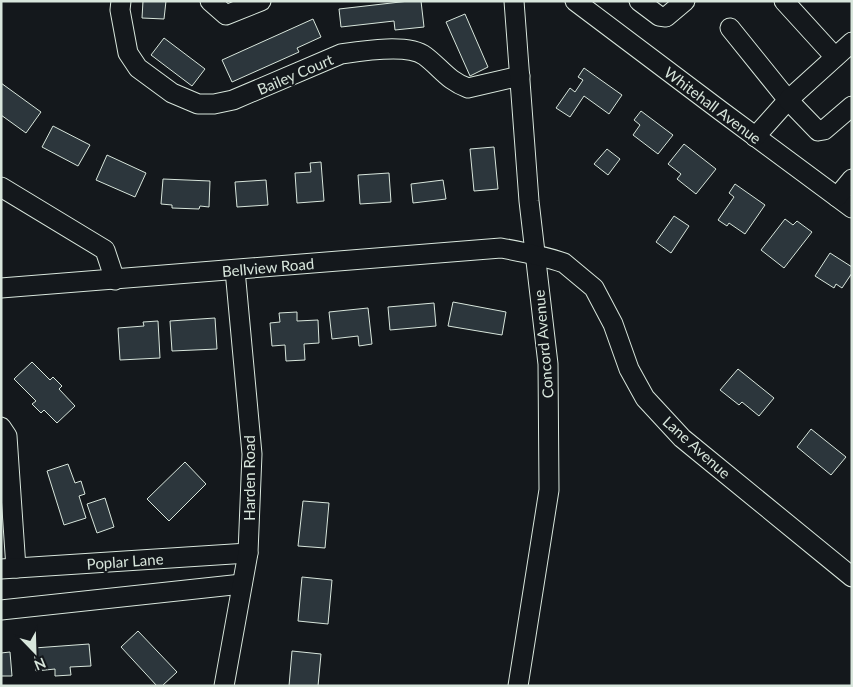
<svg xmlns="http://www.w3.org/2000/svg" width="853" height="687" font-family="Lato,sans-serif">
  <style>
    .building { fill: #2c363c; stroke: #d8e6dc }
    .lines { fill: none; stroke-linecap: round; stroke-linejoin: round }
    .minor-casing { stroke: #d8e6dc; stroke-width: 21 }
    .minor { stroke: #14181c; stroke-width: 19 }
    .labels { text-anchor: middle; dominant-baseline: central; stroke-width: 4; stroke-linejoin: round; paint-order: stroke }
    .street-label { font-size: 15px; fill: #d8e6dc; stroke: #14181c }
  </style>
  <rect width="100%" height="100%" fill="#14181c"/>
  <g class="building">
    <path d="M 143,1 L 166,1 L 164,19 L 142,18 Z"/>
    <path d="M 409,1 L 421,1 L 424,27 L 395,30 L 394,21 L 341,27 L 339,9 Z"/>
    <path d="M 465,14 L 488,67 L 470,76 L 446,22 Z"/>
    <path d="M 313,19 L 321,37 L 297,48 L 299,52 L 232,82 L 222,60 Z"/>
    <path d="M 164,38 L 205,69 L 192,86 L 151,55 Z"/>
    <path d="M 584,68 L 622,95 L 609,114 L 584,96 L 570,117 L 556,108 L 570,88 L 575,92 L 583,80 L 578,77 Z"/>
    <path d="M 1,83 L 41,112 L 26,133 L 1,115 Z"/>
    <path d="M 641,111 L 673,135 L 658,154 L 633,135 L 640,125 L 634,120 Z"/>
    <path d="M 53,126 L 90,145 L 78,166 L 42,147 Z"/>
    <path d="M 684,144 L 716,169 L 696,194 L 677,179 L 681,174 L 668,164 Z"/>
    <path d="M 494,147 L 498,189 L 474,191 L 470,149 Z"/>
    <path d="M 607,149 L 620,159 L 608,175 L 594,164 Z"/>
    <path d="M 107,155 L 146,173 L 135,197 L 96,180 Z"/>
    <path d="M 321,162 L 324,201 L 297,203 L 295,173 L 311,172 L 310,163 Z"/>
    <path d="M 389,173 L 391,202 L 360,204 L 358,175 Z"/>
    <path d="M 163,179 L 210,181 L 209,207 L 200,206 L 199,209 L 172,208 L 172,205 L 161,204 Z"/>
    <path d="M 266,180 L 268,205 L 237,207 L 235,182 Z"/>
    <path d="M 443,180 L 446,199 L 413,203 L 411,184 Z"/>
    <path d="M 735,184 L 765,205 L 745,234 L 729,223 L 727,226 L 718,220 L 734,197 L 729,193 Z"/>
    <path d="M 674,216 L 689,226 L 671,253 L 656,242 Z"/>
    <path d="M 785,219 L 793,225 L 797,221 L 812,232 L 784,268 L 761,250 Z"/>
    <path d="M 830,253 L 852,267 L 852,273 L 842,288 L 836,284 L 834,288 L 815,276 Z"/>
    <path d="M 453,302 L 506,312 L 502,335 L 448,326 Z"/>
    <path d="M 434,303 L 436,326 L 390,330 L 388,307 Z"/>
    <path d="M 368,308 L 372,344 L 359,346 L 358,336 L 332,339 L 329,312 Z"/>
    <path d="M 297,312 L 297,321 L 318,320 L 319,343 L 304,344 L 305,360 L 286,361 L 285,345 L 272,346 L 270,323 L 280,322 L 279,313 Z"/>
    <path d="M 215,318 L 217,349 L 172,351 L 170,321 Z"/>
    <path d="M 158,321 L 160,358 L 120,360 L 118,328 L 144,326 L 143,322 Z"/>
    <path d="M 32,362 L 50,380 L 53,377 L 62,386 L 59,389 L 75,406 L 57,423 L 44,410 L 41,413 L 32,404 L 36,401 L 14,379 Z"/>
    <path d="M 738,369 L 774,398 L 759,416 L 742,402 L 739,405 L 720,390 Z"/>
    <path d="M 811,429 L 846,457 L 831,475 L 797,447 Z"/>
    <path d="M 185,462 L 206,484 L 169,521 L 147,499 Z"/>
    <path d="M 68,464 L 75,483 L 81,481 L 85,494 L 79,496 L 86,518 L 64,525 L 47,471 Z"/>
    <path d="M 105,498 L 114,527 L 97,533 L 87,504 Z"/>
    <path d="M 303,501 L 329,503 L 325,548 L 298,546 Z"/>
    <path d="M 302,577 L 332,580 L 328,624 L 298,621 Z"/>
    <path d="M 138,631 L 177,672 L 162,686 L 157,686 L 121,647 Z"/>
    <path d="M 89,644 L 91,666 L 70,667 L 71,675 L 55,676 L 55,669 L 36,671 L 34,648 Z"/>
    <path d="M 292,651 L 321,654 L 318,686 L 289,686 Z"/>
    <path d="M 10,652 L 12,676 L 1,676 L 1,653 Z"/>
  </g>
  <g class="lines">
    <g class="minor-casing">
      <g id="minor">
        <path d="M 121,1 L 120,10 L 128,53 L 138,68 L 172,93 L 198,104 L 214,104 L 233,100 L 341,54 C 361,51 408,43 425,56 C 441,68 448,81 468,88 L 520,76"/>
        <path d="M 210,1 L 226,15 L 261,1"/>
        <path d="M 514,1 L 529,201 L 548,364 L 549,490 L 518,686"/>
        <path d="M 575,1 L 721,111 L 852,208"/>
        <path d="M 639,1 L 659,16 L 666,17 L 685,1"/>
        <path d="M 784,1 L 835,57"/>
        <path d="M 730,28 L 788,100 L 755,137"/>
        <path d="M 852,42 L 788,100 L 818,131 L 824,130 L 852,106"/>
        <path d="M 1,187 L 105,250 L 115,280"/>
        <path d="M 837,197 L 852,179"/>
        <path d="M 1,288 L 501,248 C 523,252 544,256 564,263 L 594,288 L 613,324 L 629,369 L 645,398 L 682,438 L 852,577"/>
        <path d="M 1,427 L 7,436 L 16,568"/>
        <path d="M 1,569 L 248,553"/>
        <path d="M 1,610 L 242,584"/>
        <path d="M 224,686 L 248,553 L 252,454 L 235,270"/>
      </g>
    </g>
    <use href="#minor" class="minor"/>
  </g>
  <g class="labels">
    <g class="street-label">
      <text transform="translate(295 74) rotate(-23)">Bailey Court</text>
      <text transform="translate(713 105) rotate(37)">Whitehall Avenue</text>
      <text transform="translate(268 267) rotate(-5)">Bellview Road</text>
      <text transform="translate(543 344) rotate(-95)">Concord Avenue</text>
      <text transform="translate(697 447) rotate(42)">Lane Avenue</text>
      <text transform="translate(249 478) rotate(-90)">Harden Road</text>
      <text transform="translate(125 561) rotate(-4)">Poplar Lane</text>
    </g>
  </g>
  <rect width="853" height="687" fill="none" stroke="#d8e6dc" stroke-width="5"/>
  <g transform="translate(35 652) rotate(157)" stroke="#14181c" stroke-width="4" paint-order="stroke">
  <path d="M0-4L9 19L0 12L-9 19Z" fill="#d8e6dc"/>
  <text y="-8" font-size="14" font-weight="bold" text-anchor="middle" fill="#d8e6dc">N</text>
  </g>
</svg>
